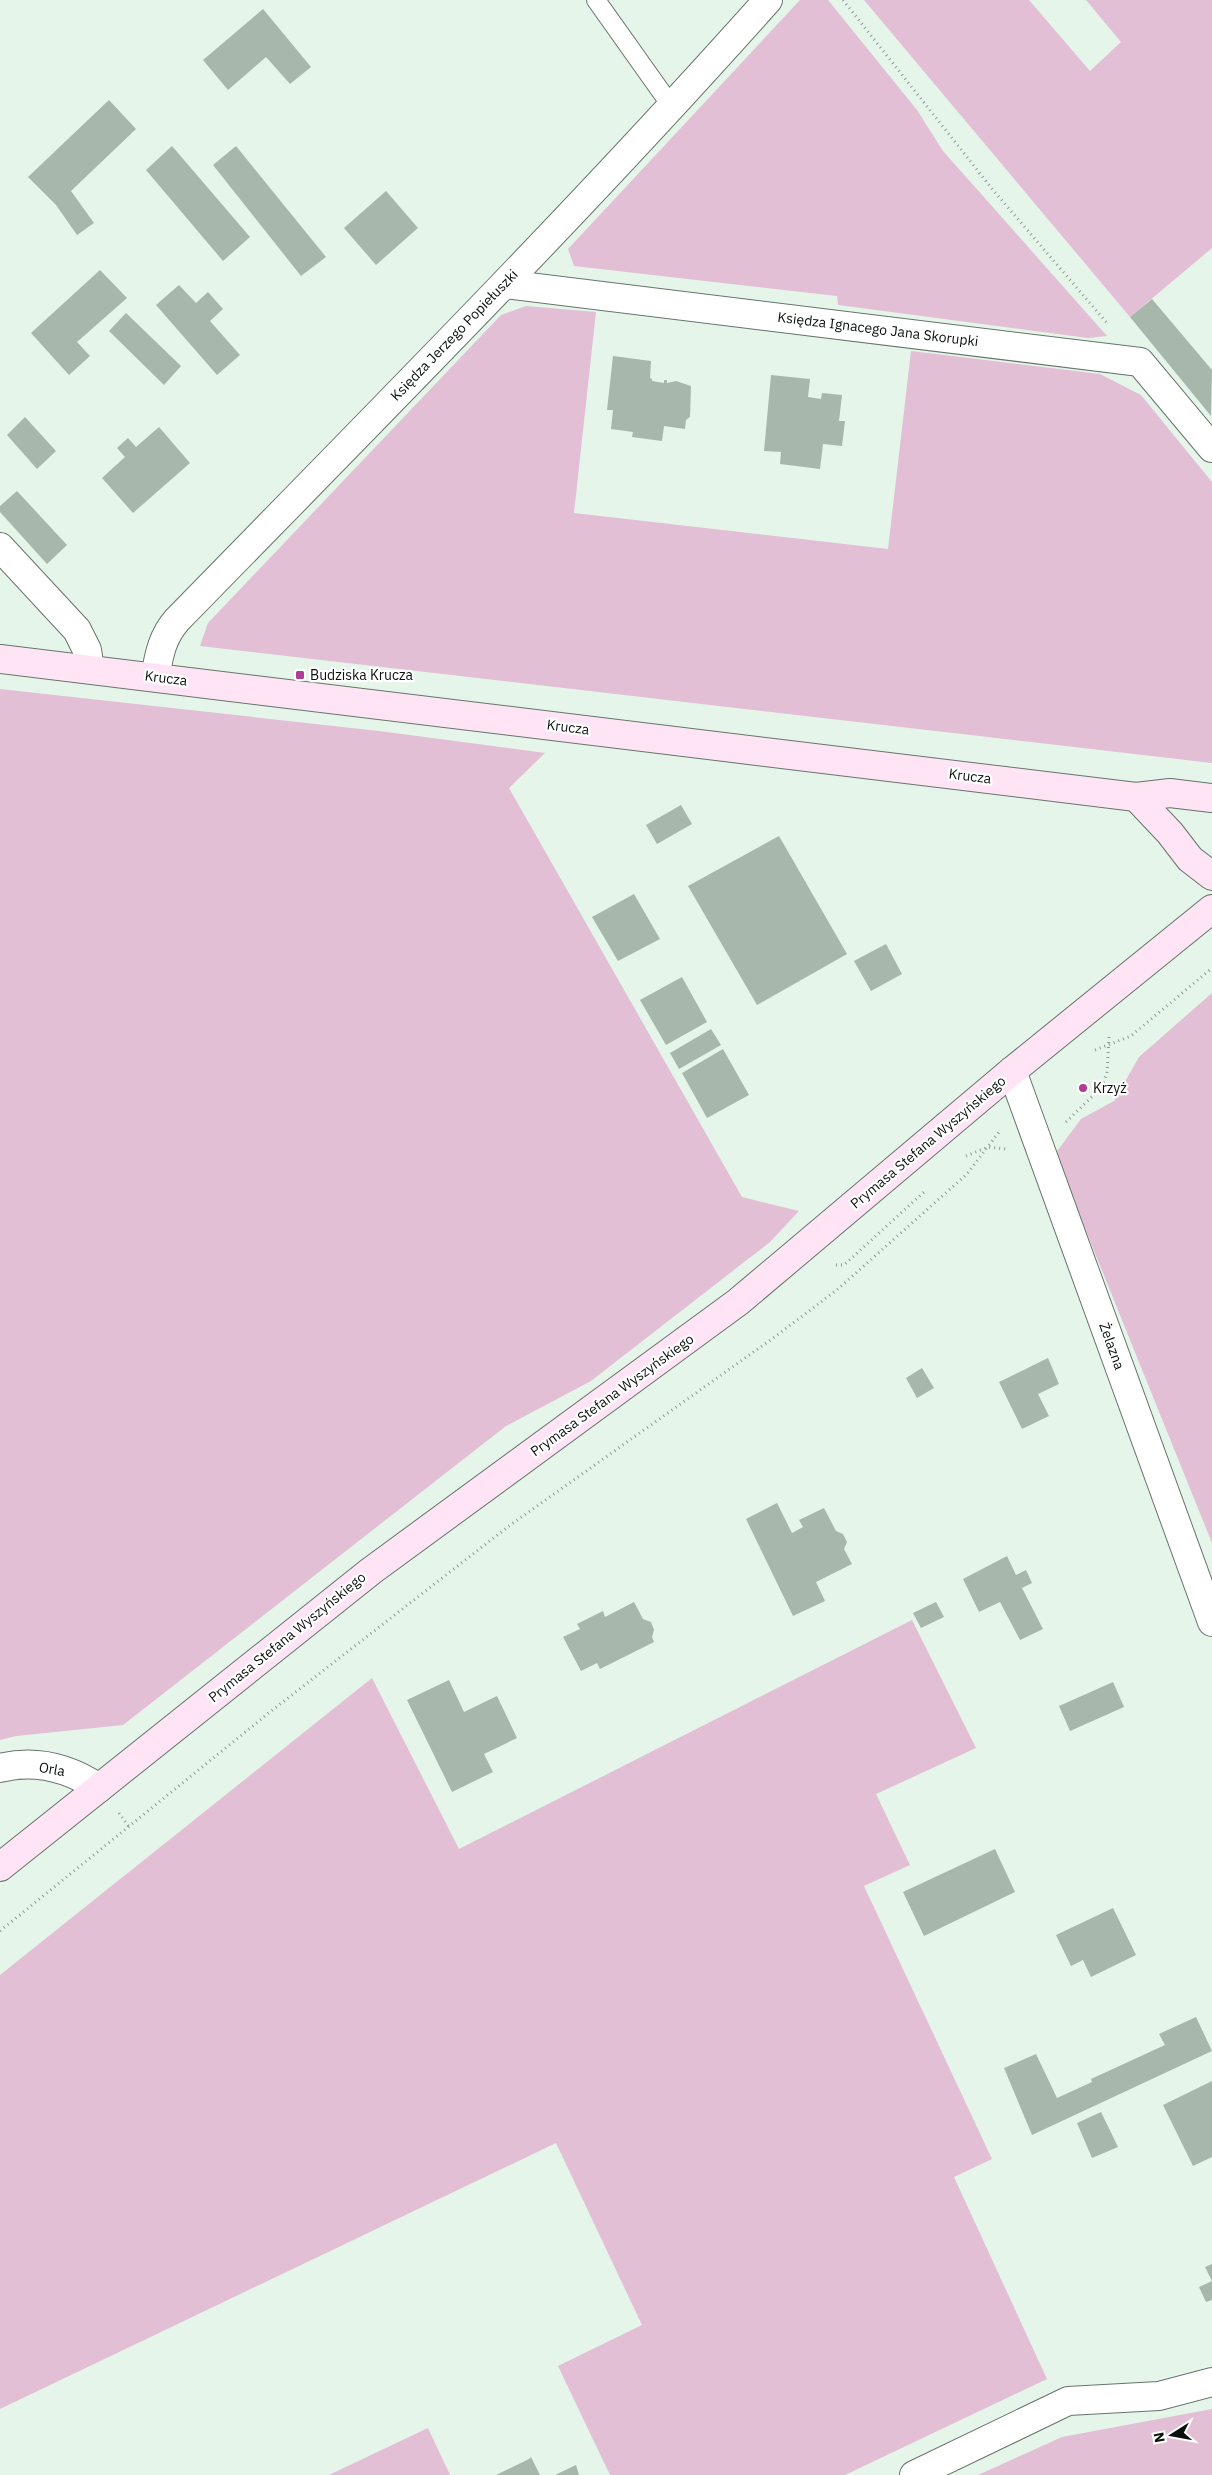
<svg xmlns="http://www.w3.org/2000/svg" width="1212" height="2475" font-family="'IBM Plex Sans',sans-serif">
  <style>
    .green { fill: #e2bfd4 }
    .building { fill: #a8b7ac }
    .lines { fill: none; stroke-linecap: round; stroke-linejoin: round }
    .lane-casing { stroke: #67746b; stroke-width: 20 }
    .street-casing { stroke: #67746b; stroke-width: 30 }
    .secondary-casing { stroke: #67746b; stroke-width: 30 }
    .path { stroke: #909c93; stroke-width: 3; stroke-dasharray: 1 4; stroke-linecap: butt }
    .lane { stroke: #fff; stroke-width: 18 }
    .street { stroke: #fff; stroke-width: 28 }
    .secondary { stroke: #ffe4f5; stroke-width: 28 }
    .poi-dot { fill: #b33b91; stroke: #fff; stroke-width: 2 }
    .labels { text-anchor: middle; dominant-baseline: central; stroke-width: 4.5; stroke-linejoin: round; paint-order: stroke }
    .street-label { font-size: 14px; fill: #0b100d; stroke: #fff }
    .poi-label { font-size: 14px; fill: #0b100d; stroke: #fff; text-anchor: start }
  </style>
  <rect width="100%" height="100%" fill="#e5f5e9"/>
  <g class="green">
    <path d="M 800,0 L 828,0 L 917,110 L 943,151 L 1107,336 L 1088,338 L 838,305 L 837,296 L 574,266 L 568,249 Z"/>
    <path d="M 864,0 L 1029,0 L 1090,71 L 1121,42 L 1086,0 L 1212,0 L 1212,248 L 1130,317 Z"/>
    <path d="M 526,306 L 596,312 L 574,513 L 888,549 L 911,351 L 1100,374 L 1141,395 L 1212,482 L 1212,763 L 200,646 L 208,623 L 501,315 Z"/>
    <path d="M 0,689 L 379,731 L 545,753 L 509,788 L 742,1197 L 799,1211 L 770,1242 L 591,1381 L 506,1426 L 123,1725 L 16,1736 L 0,1740 Z"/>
    <path d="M 1212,993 L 1212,1543 L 1055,1154 L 1081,1119 L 1114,1101 L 1139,1057 Z"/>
    <path d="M 912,1620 L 976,1748 L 876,1794 L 910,1865 L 864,1886 L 992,2159 L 954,2177 L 1047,2379 L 845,2475 L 610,2475 L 558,2366 L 642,2325 L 556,2143 L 0,2409 L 0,1975 L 372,1678 L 459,1849 Z"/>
    <path d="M 1212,2409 L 1212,2475 L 978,2475 L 1062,2437 Z"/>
    <path d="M 428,2428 L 450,2475 L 329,2475 Z"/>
  </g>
  <g class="building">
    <path d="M 263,9 L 311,67 L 290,84 L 266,57 L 228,90 L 203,60 Z"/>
    <path d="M 109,100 L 136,129 L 71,191 L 94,223 L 77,235 L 56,205 L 28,177 Z"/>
    <path d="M 172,146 L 250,237 L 223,261 L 146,170 Z"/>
    <path d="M 236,146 L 326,257 L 301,276 L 213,165 Z"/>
    <path d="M 386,191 L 418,228 L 376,265 L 344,228 Z"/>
    <path d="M 100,270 L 127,298 L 77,342 L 90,356 L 69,375 L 31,333 Z"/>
    <path d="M 179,285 L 196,303 L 208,292 L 223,309 L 210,321 L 240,355 L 217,375 L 156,305 Z"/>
    <path d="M 1152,299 L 1212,370 L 1211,416 L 1130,317 Z"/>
    <path d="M 126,313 L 181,366 L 164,385 L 109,331 Z"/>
    <path d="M 613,356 L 651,361 L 650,378 L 652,379 L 652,381 L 664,383 L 664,380 L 667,380 L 667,383 L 676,381 L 691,386 L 690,417 L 686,420 L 685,429 L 664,426 L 662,441 L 632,437 L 633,432 L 611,429 L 613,410 L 607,410 Z"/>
    <path d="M 771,375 L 810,379 L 808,397 L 821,399 L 822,393 L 842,395 L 839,421 L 845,421 L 842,446 L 823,444 L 820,469 L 780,464 L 781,452 L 764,451 Z"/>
    <path d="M 25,417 L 56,451 L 37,469 L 7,435 Z"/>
    <path d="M 159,427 L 190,463 L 133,513 L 102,478 L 125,457 L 117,448 L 128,438 L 136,447 Z"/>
    <path d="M 17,491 L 67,545 L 47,564 L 0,512 L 0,506 Z"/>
    <path d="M 681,805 L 692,824 L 657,844 L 646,825 Z"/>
    <path d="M 779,836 L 847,954 L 757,1005 L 688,886 Z"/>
    <path d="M 634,894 L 660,939 L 618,961 L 592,917 Z"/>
    <path d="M 886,944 L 902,974 L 871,991 L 854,961 Z"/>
    <path d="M 682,977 L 707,1022 L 666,1045 L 640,1000 Z"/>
    <path d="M 711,1029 L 721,1045 L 679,1069 L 670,1053 Z"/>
    <path d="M 723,1049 L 749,1095 L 707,1118 L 682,1073 Z"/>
    <path d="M 1048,1358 L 1059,1384 L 1038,1394 L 1049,1416 L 1022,1429 L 999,1382 Z"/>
    <path d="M 922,1368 L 934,1388 L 917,1398 L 906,1378 Z"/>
    <path d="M 777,1503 L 792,1533 L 803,1527 L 799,1520 L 824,1508 L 836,1531 L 843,1534 L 847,1542 L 844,1549 L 852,1564 L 816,1582 L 825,1601 L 793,1616 L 746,1519 Z"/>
    <path d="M 1007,1556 L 1016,1575 L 1026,1570 L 1032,1583 L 1022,1588 L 1043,1629 L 1020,1640 L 1000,1602 L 979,1612 L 963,1579 Z"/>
    <path d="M 634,1602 L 643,1619 L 651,1622 L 654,1630 L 652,1637 L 654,1642 L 600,1669 L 597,1663 L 581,1671 L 563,1637 L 580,1629 L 577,1624 L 603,1611 L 605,1617 Z"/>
    <path d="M 936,1602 L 944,1617 L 921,1628 L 913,1613 Z"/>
    <path d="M 449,1680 L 464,1712 L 497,1696 L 517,1738 L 484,1754 L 493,1772 L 452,1792 L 407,1700 Z"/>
    <path d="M 1113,1682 L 1124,1707 L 1070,1731 L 1059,1706 Z"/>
    <path d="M 995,1849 L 1015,1892 L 924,1936 L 903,1892 Z"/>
    <path d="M 1113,1908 L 1136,1955 L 1091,1977 L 1083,1960 L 1071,1966 L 1056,1935 Z"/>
    <path d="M 1196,2017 L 1212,2051 L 1032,2135 L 1004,2068 L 1036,2054 L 1057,2098 L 1092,2082 L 1091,2079 L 1165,2045 L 1159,2034 Z"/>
    <path d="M 1212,2081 L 1212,2157 L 1193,2166 L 1163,2105 Z"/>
    <path d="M 1101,2112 L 1118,2147 L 1092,2158 L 1077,2123 Z"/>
    <path d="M 1212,2264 L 1212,2300 L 1206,2302 L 1199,2287 L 1212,2281 L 1205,2267 Z"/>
    <path d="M 531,2457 L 540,2475 L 496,2475 L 529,2459 Z"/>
    <path d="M 576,2465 L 579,2475 L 555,2475 Z"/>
  </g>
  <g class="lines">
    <g class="lane-casing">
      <path id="lane" d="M 596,0 L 672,107"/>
    </g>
    <g class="street-casing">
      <g id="street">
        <path d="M 505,284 L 1140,362 L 1212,448"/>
        <path d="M 0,547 L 77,630 L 87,650 L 90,669"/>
        <path d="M 155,677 C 159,655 162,637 177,620 C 376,416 578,213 768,0"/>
        <path d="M 1012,1071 L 1212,1622"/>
        <path d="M 0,1768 C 36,1759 69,1768 99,1788"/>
        <path d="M 914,2475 L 1068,2401 L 1159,2396 L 1212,2382"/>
      </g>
    </g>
    <g class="secondary-casing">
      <g id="secondary">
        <path d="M 0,659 L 1136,797 L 1170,793 L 1212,798"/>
        <path d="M 1136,797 L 1170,833 L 1190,859 L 1212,876"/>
        <path d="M 0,1867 L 371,1571 L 738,1302 L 1012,1071 L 1212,909"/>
      </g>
    </g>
    <g class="path">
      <path d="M 843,0 L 993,190 L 1107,323"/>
      <path d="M 1095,1050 L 1131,1036 L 1212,968"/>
      <path d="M 1066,1122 L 1101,1088 L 1107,1073 L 1109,1037"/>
      <path d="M 966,1156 L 988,1147 L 1006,1149"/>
      <path d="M 836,1265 L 844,1265 L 924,1192"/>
      <path d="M 119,1813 L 129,1827"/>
      <path d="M 0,1931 L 270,1712 L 509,1526 L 776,1336 L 838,1289 L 967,1174 L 999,1132"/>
    </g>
    <use href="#lane" class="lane"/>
    <use href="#street" class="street"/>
    <use href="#secondary" class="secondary"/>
  </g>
  <g class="poi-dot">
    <rect x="295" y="670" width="10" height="10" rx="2.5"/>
    <circle cx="1083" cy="1088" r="5"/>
  </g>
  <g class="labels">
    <g class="street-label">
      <text transform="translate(878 329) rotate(7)">Księdza Ignacego Jana Skorupki</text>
      <text transform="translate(454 335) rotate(-46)">Księdza Jerzego Popiełuszki</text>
      <text transform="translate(166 678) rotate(7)">Krucza</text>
      <text transform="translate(568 727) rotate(7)">Krucza</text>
      <text transform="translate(970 776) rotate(7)">Krucza</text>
      <text transform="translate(928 1142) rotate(-40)">Prymasa Stefana Wyszyńskiego</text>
      <text transform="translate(1112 1346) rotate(70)">Żelazna</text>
      <text transform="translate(612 1395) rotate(-36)">Prymasa Stefana Wyszyńskiego</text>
      <text transform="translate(287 1637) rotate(-39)">Prymasa Stefana Wyszyńskiego</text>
      <text transform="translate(52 1769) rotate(10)">Orla</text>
    </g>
    <g class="poi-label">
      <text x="310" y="675">Budziska Krucza</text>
      <text x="1093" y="1088">Krzyż</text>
    </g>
  </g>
  <g transform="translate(1172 2435) rotate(259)" stroke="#ffffff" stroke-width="4" paint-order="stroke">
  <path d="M0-4L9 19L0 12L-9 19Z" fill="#0b100d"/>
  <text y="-8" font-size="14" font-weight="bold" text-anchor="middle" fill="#0b100d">N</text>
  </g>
</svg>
